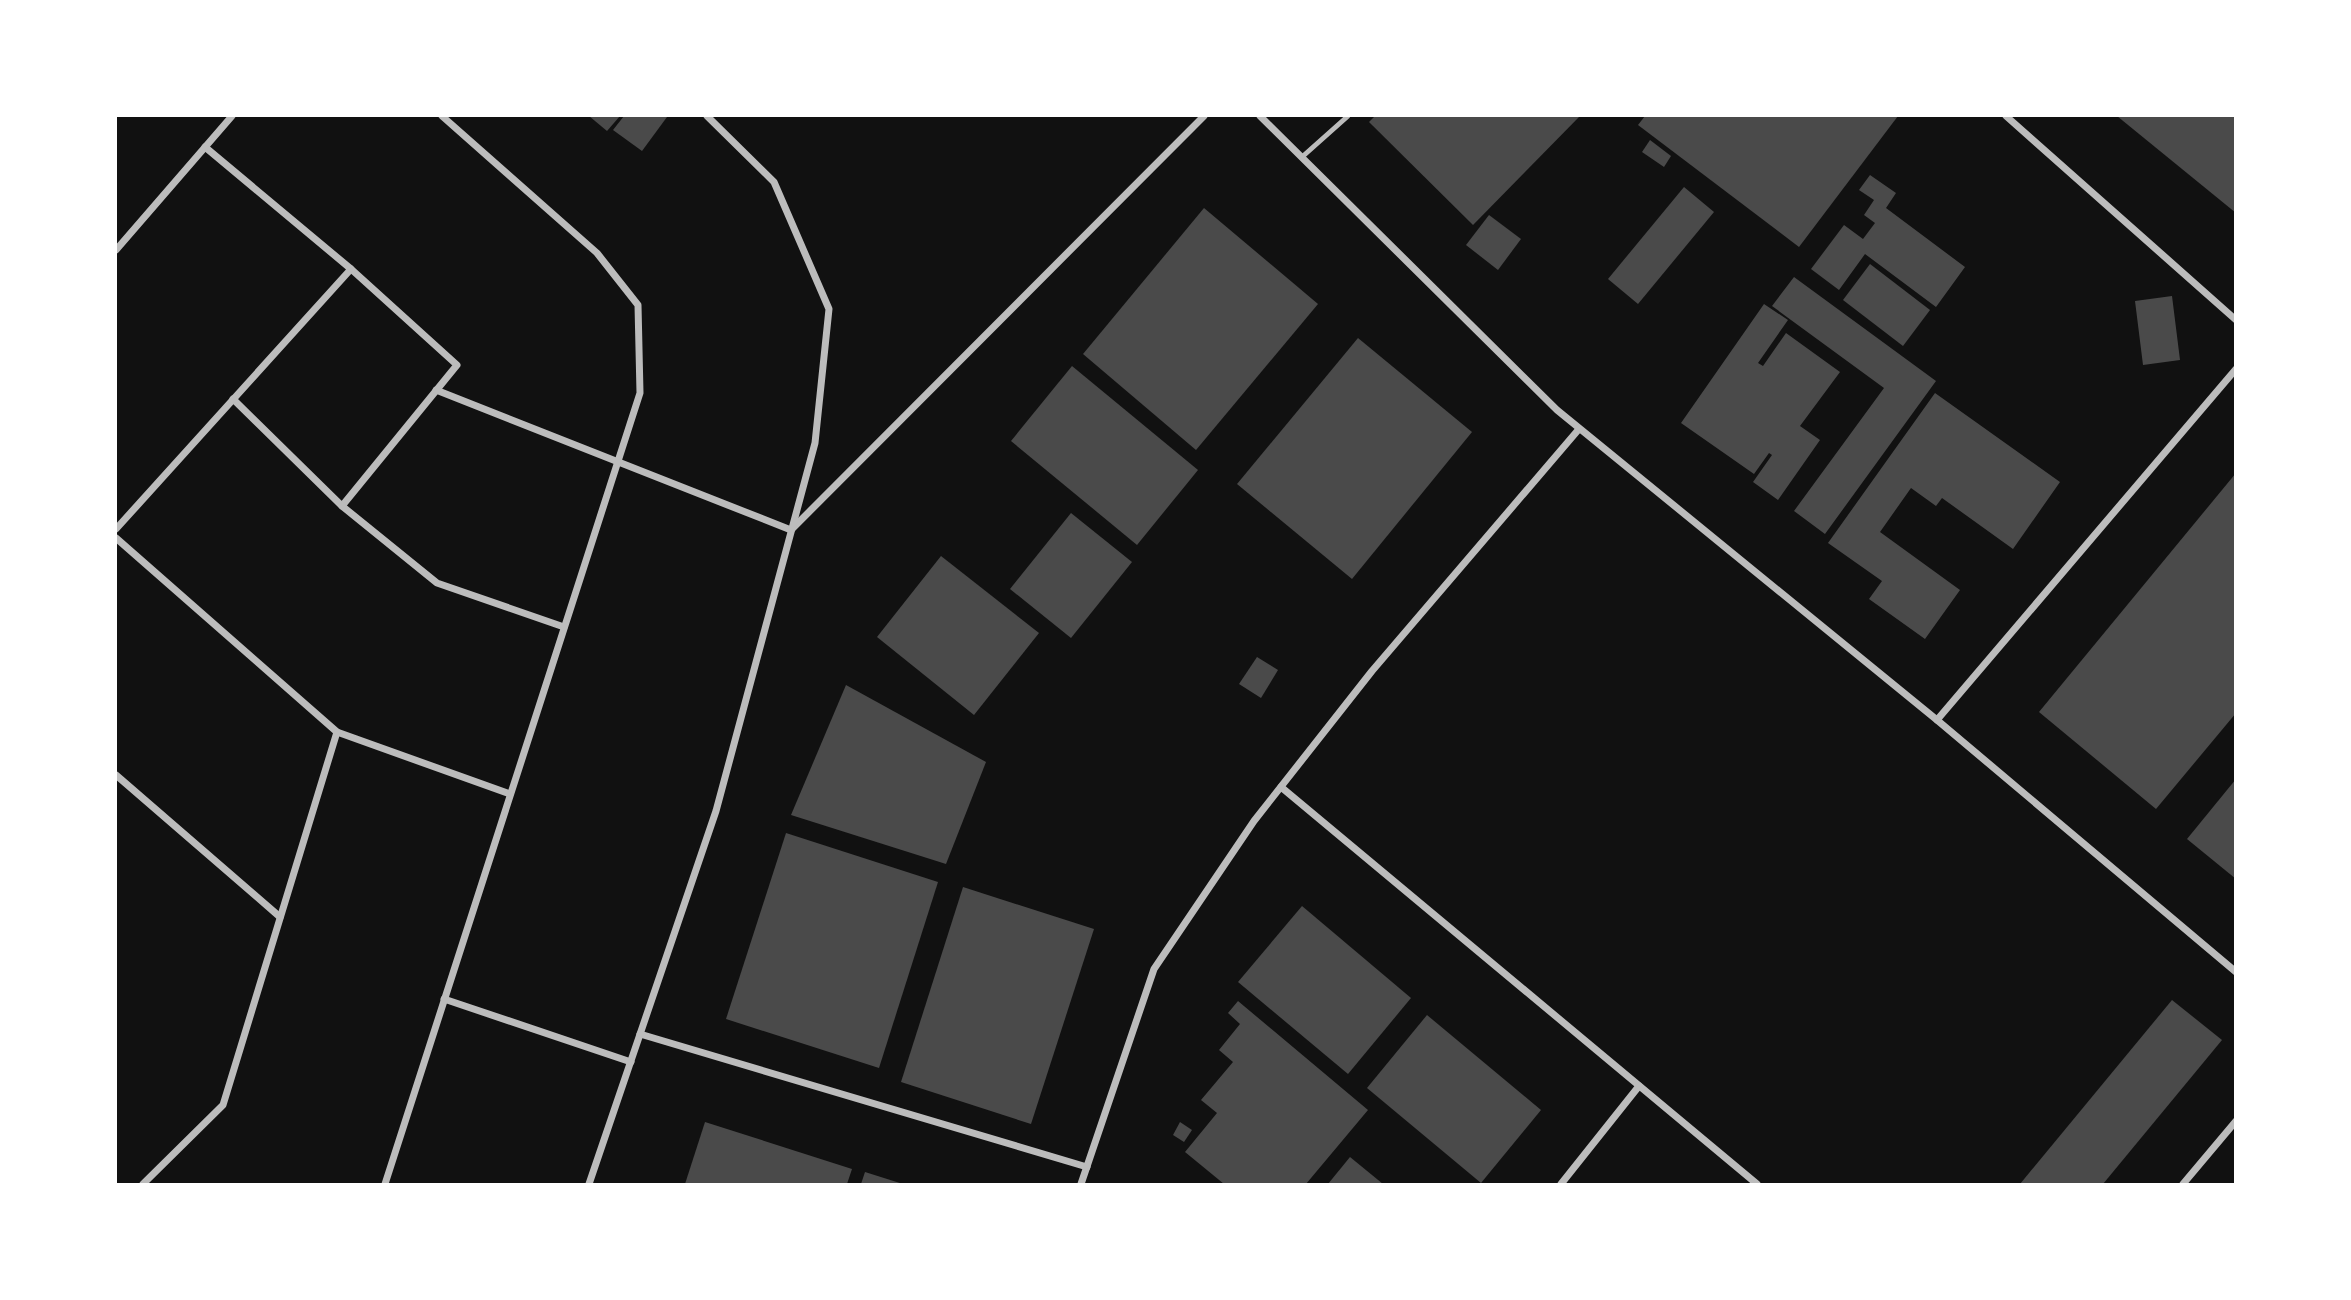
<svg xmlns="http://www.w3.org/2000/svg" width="2351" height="1300" font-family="Figtree,sans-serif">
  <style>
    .building { fill: #4a4a4a }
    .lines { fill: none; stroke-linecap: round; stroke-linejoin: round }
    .service { stroke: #bcbcbc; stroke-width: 5 }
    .minor { stroke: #bcbcbc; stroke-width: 7 }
  </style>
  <rect width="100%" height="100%" fill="#111"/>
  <g class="building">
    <path d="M 589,116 L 620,116 L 607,131 Z"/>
    <path d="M 624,116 L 665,116 L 667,117 L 642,151 L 613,130 Z"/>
    <path d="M 1375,116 L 1580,116 L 1473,225 L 1369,122 Z"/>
    <path d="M 1645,116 L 1898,116 L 1799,247 L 1638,125 Z"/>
    <path d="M 2117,116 L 2236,116 L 2236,213 Z"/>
    <path d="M 1650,140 L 1671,156 L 1664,167 L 1642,152 Z"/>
    <path d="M 1870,175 L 1896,193 L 1886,208 L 1965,267 L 1936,307 L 1865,254 L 1839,290 L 1811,269 L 1844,225 L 1863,239 L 1875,223 L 1864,215 L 1874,200 L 1859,190 Z"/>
    <path d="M 1684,187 L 1714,212 L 1638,304 L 1608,279 Z"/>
    <path d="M 1204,208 L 1318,304 L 1196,450 L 1083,354 Z"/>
    <path d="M 1489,215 L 1521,239 L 1498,270 L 1466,245 Z"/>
    <path d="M 1870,264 L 1930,310 L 1903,346 L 1843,300 Z"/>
    <path d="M 1794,277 L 1936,381 L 1825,534 L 1794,511 L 1884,388 L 1772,306 Z"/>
    <path d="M 2172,296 L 2180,360 L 2143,365 L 2135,301 Z"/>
    <path d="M 1764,304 L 1788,320 L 1758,363 L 1763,366 L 1786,333 L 1840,372 L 1800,426 L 1820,440 L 1778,500 L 1753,482 L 1772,455 L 1769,453 L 1754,474 L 1681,423 Z"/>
    <path d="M 1358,338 L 1472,432 L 1352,579 L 1237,484 Z"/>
    <path d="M 1072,366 L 1198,470 L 1137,545 L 1011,441 Z"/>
    <path d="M 1935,393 L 2060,482 L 2013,549 L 1942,498 L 1936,506 L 1911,488 L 1880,532 L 1960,590 L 1925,639 L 1869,599 L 1882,581 L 1828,543 Z"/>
    <path d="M 2236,473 L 2236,713 L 2156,809 L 2039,712 Z"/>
    <path d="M 1071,513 L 1132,562 L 1071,638 L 1010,589 Z"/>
    <path d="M 941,556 L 1039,633 L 974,715 L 877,637 Z"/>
    <path d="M 1257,657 L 1278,670 L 1261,698 L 1239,684 Z"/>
    <path d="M 846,685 L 986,762 L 946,864 L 791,815 Z"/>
    <path d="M 2236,779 L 2236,879 L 2187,839 Z"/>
    <path d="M 786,833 L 938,882 L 879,1068 L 726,1019 Z"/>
    <path d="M 963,887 L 1094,929 L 1031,1124 L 901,1082 Z"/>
    <path d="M 1302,906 L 1411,998 L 1348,1074 L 1238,982 Z"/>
    <path d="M 2172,1000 L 2222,1040 L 2103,1184 L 2020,1184 Z"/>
    <path d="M 1238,1001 L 1368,1110 L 1306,1184 L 1224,1184 L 1185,1152 L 1217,1113 L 1201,1100 L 1233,1062 L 1219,1050 L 1240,1024 L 1228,1013 Z"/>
    <path d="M 1427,1015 L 1541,1110 L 1481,1183 L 1367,1088 Z"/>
    <path d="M 705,1122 L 852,1169 L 847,1184 L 685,1184 Z"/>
    <path d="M 1180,1122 L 1192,1130 L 1184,1142 L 1173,1135 Z"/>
    <path d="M 1350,1157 L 1383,1184 L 1328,1184 Z"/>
    <path d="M 865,1172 L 903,1184 L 861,1184 Z"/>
  </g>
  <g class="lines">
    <path class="service" d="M 1302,157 L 1348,116"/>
    <g class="minor">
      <path d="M 1260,116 L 1557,410 L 1937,720 L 2236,972"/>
      <path d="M 2006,116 L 2236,320"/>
      <path d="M 205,147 L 351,269 L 457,365 L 342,506"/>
      <path d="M 116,250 L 232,116"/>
      <path d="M 436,390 L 791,530 L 1204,116"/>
      <path d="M 233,399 L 342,506 L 437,583 L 564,627"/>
      <path d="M 116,529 L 351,269"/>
      <path d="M 116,538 L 337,732 L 510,794"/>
      <path d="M 1937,720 L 2236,369"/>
      <path d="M 116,775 L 280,917"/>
      <path d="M 1281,787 L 1757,1184"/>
      <path d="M 444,999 L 631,1062"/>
      <path d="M 640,1034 L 1087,1167"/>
      <path d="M 143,1184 L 223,1105 L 337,732"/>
      <path d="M 385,1184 L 640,393 L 638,305 L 597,253 L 442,116"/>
      <path d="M 589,1184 L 716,811 L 815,443 L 829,309 L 774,182 L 707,116"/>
      <path d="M 1081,1184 L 1154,969 L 1254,821 L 1372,671 L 1579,429"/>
      <path d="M 1561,1184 L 1639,1086"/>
      <path d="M 2183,1184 L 2236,1121"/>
    </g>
  </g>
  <rect width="2351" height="1300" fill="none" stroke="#ffffff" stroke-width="234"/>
</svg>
